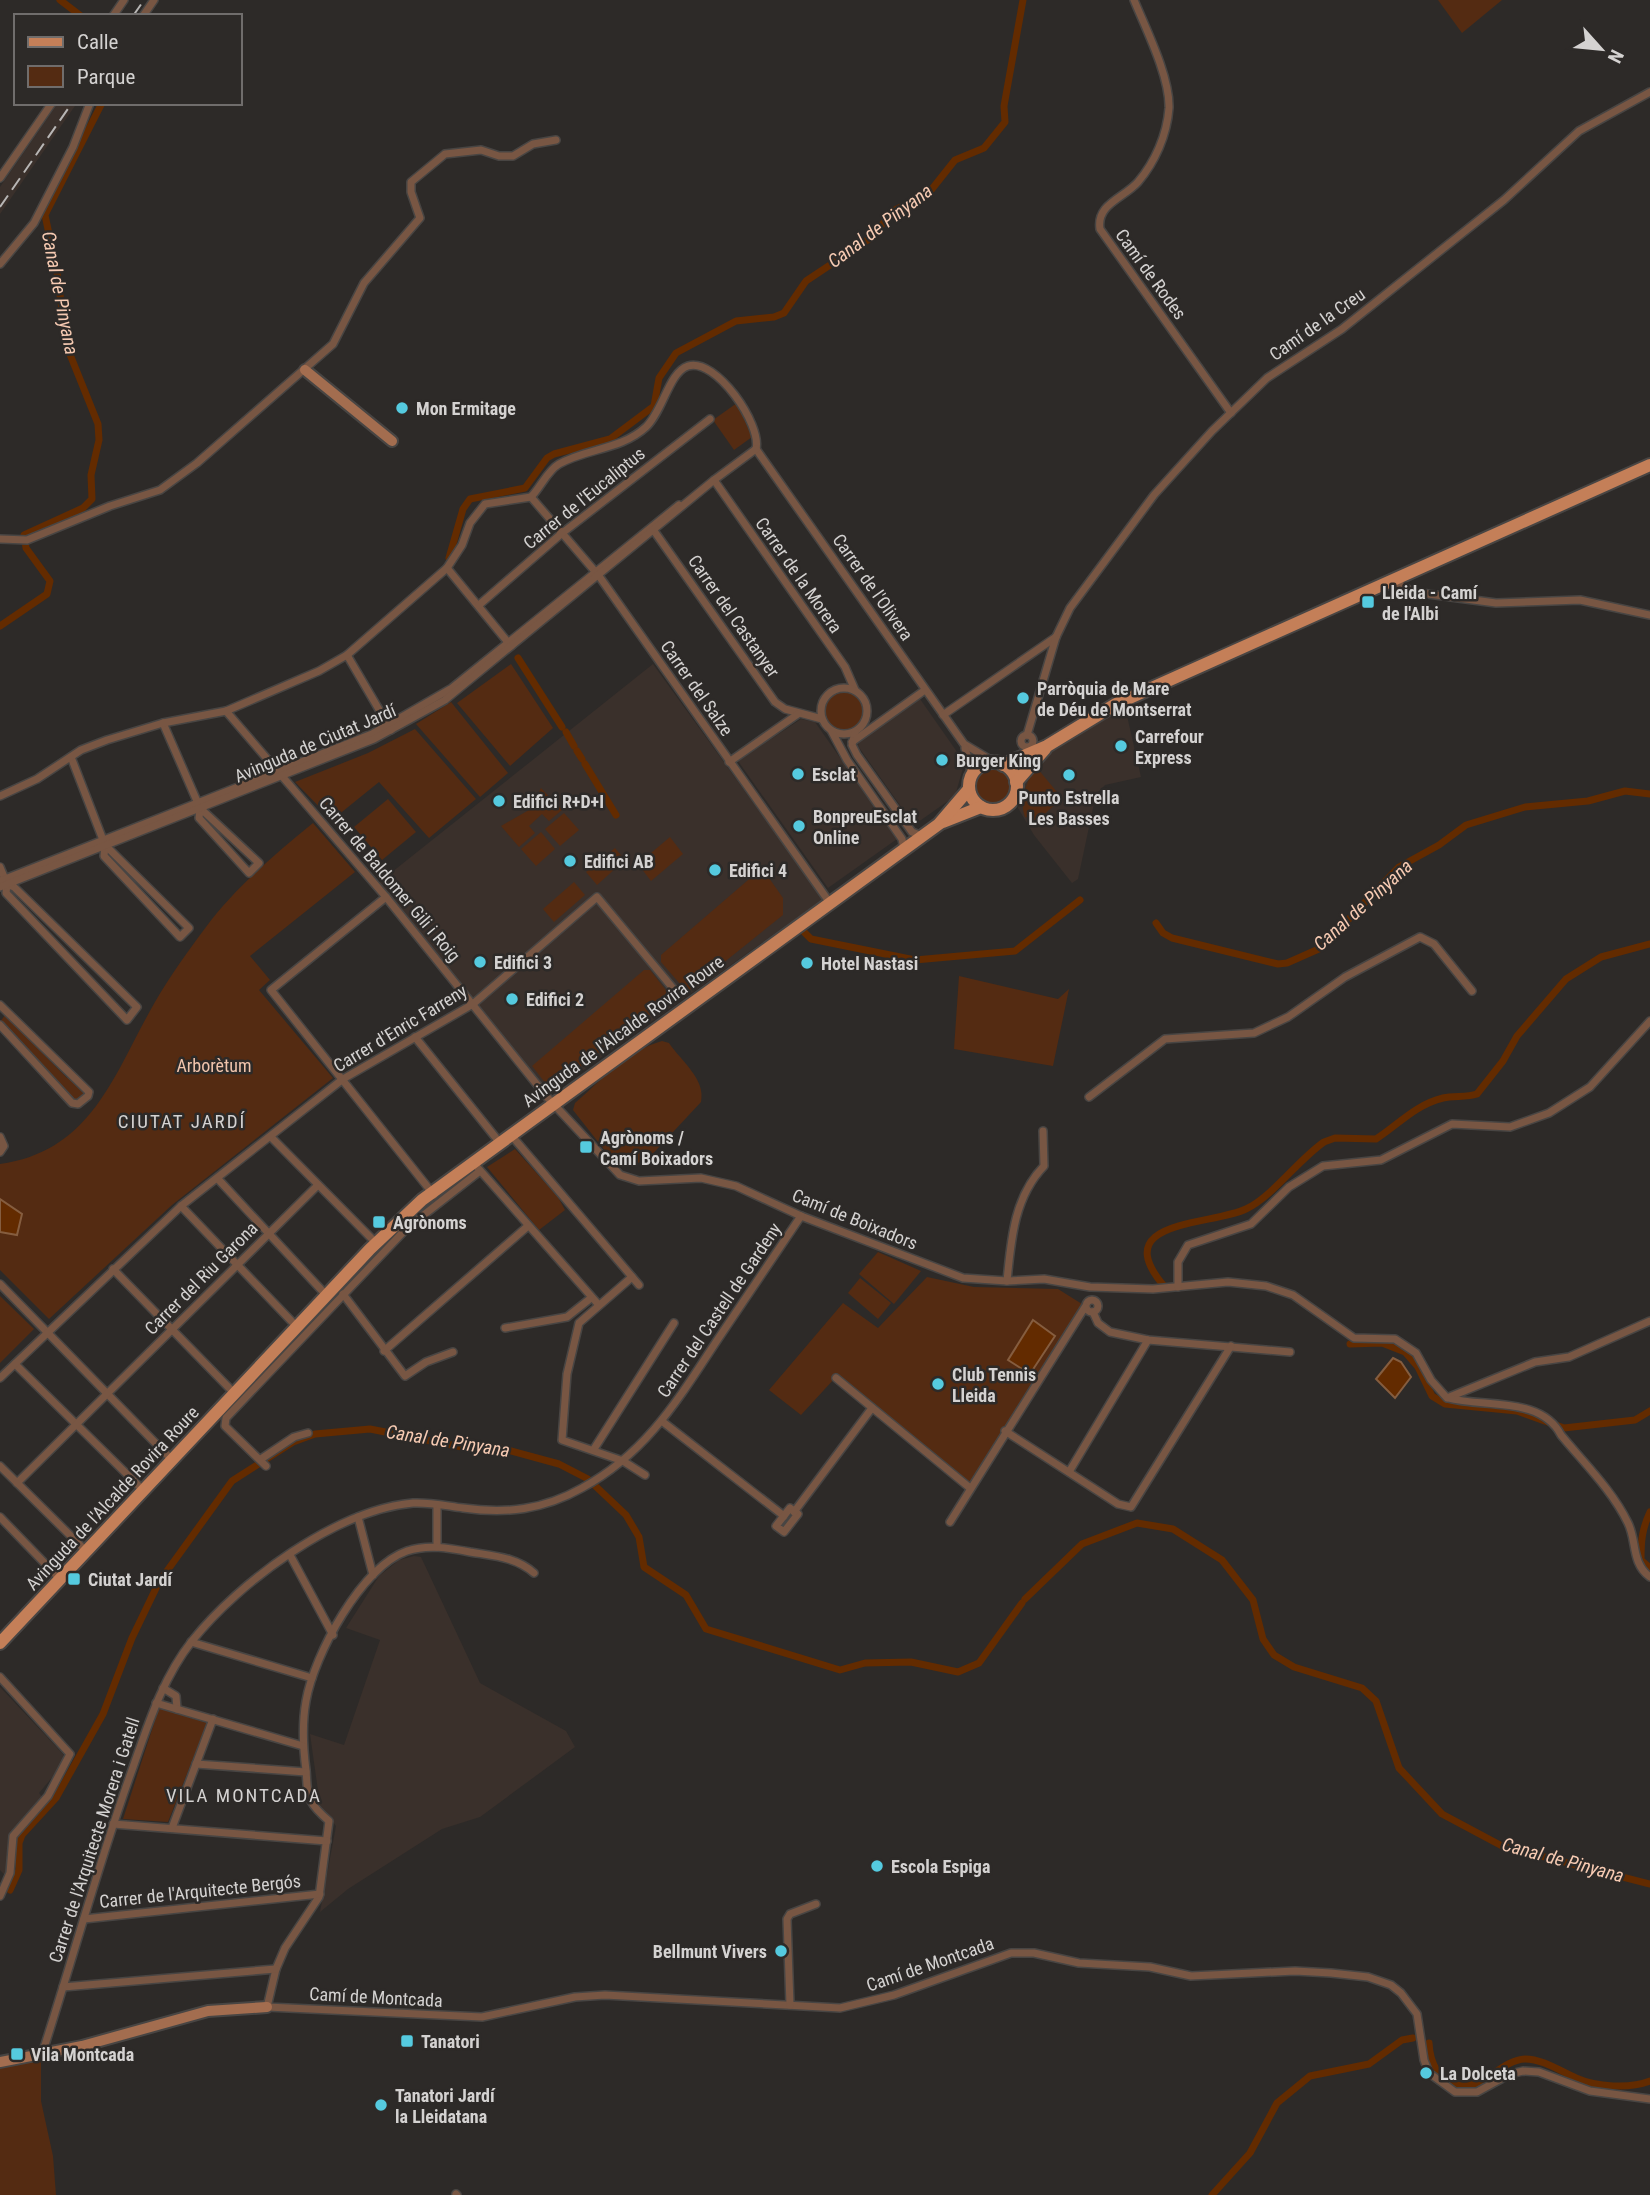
<svg xmlns="http://www.w3.org/2000/svg" width="1650" height="2195" font-family="'Roboto Condensed',sans-serif">
  <style>
    .built { fill: #3a302b }
    .green { fill: #542b12 }
    .water { fill: #632b00; stroke: #855d3f; stroke-width: 2 }
    .lines { fill: none; stroke-linecap: round; stroke-linejoin: round }
    .canal { stroke: #632b00; stroke-width: 7 }
    .street-casing { stroke: #484543; stroke-width: 10 }
    .secondary-casing { stroke: #484543; stroke-width: 14 }
    .primary-casing { stroke: #484543; stroke-width: 16 }
    .street { stroke: #785643; stroke-width: 7 }
    .secondary { stroke: #a36d4f; stroke-width: 10 }
    .primary { stroke: #c47f58; stroke-width: 12 }
    .rail { stroke: #b8b6b5; stroke-width: 2; stroke-dasharray: 14 7; stroke-linecap: butt }
    .poi-dot { fill: #55cadf; stroke: #2d2a28; stroke-width: 2.5 }
    .labels { text-anchor: middle; dominant-baseline: central; stroke-width: 5; stroke-linejoin: round; paint-order: stroke }
    .street-label { font-size: 18px; fill: #d4d2d1; stroke: #2d2a28 }
    .poi-label { font-size: 18px; font-weight: bold; fill: #d4d2d1; stroke: #2d2a28; text-anchor: start }
    .park-label { font-size: 18px; fill: #f0c4ac; stroke: #2d2a28 }
    .water-label { font-size: 19px; font-style: italic; fill: #f6cab2; stroke: #2d2a28 }
    .neighbourhood-label { font-size: 19px; letter-spacing: 2px; fill: #d4d2d1; stroke: #2d2a28 }
  </style>
  <rect width="100%" height="100%" fill="#2d2a28"/>
  <g class="built">
    <path d="M 58,103 L 77,103 L 0,214 L 0,187 Z"/>
    <path d="M 653,664 L 823,899 L 550,1094 L 377,884 Z"/>
    <path d="M 920,699 L 962,759 L 963,768 L 955,796 L 914,825 L 858,746 L 860,740 Z"/>
    <path d="M 1125,707 L 1141,777 L 1105,785 L 1096,794 L 1078,879 L 1072,883 L 1034,835 L 1018,808 L 1024,779 L 1051,751 L 1078,731 Z"/>
    <path d="M 801,719 L 815,722 L 897,839 L 828,888 L 738,761 Z"/>
    <path d="M 414,1556 L 421,1557 L 480,1683 L 566,1731 L 575,1747 L 480,1817 L 442,1829 L 348,1889 L 320,1912 L 336,1826 L 320,1805 L 310,1734 L 344,1745 L 380,1640 L 346,1628 L 379,1576 L 399,1560 Z"/>
    <path d="M 0,1687 L 63,1754 L 65,1762 L 39,1793 L 42,1797 L 9,1834 L 9,1863 L 6,1876 L 0,1870 Z"/>
  </g>
  <g class="green">
    <path d="M 1438,0 L 1502,0 L 1462,33 Z"/>
    <path d="M 737,403 L 752,437 L 734,450 L 713,420 Z"/>
    <path d="M 511,664 L 553,728 L 510,766 L 457,703 Z"/>
    <circle cx="845" cy="712" r="20"/>
    <path d="M 451,702 L 508,773 L 480,797 L 416,724 Z"/>
    <path d="M 415,729 L 476,799 L 429,838 L 379,782 L 332,820 L 295,782 L 368,753 Z"/>
    <circle cx="993" cy="786" r="20"/>
    <path d="M 1037,768 L 1062,798 L 1037,821 L 1025,817 C 1019,802 1026,779 1037,768 Z"/>
    <path d="M 541,788 L 562,810 L 549,821 L 542,814 L 529,826 L 535,833 L 519,847 L 501,826 L 529,810 Z"/>
    <path d="M 388,799 L 416,832 L 382,860 L 354,827 Z"/>
    <path d="M 564,813 L 579,830 L 560,846 L 545,829 Z"/>
    <path d="M 313,823 L 355,872 L 250,956 L 270,980 L 259,990 L 333,1078 L 172,1205 L 49,1319 L 0,1270 L 0,1164 C 93,1151 114,1073 155,1002 C 170,976 188,951 206,927 C 236,887 275,854 313,823 Z"/>
    <path d="M 541,832 L 555,849 L 536,866 L 521,849 Z"/>
    <path d="M 670,837 L 683,854 L 651,881 L 638,864 Z"/>
    <path d="M 615,848 L 625,860 L 597,885 L 586,872 Z"/>
    <path d="M 762,868 L 783,898 L 783,915 L 687,992 L 661,962 L 661,955 Z"/>
    <path d="M 574,882 L 585,895 L 554,922 L 543,909 Z"/>
    <path d="M 644,970 L 650,970 L 672,998 L 550,1089 L 532,1066 Z"/>
    <path d="M 959,976 L 1058,999 L 1069,989 L 1053,1066 L 954,1049 Z"/>
    <path d="M 5,1015 L 67,1078 L 69,1076 L 85,1092 L 75,1101 L 14,1033 L 12,1035 L 0,1022 Z"/>
    <path d="M 662,1041 L 669,1043 C 681,1061 706,1079 701,1102 L 646,1161 L 623,1166 L 610,1157 L 573,1110 L 575,1103 C 600,1081 629,1050 662,1041 Z"/>
    <path d="M 515,1149 L 558,1197 L 565,1210 L 539,1230 L 487,1167 Z"/>
    <path d="M 878,1252 L 921,1271 L 894,1304 L 859,1274 Z"/>
    <path d="M 927,1277 L 974,1287 L 1058,1289 L 1082,1304 L 970,1488 L 835,1378 L 801,1415 L 769,1390 L 843,1303 L 878,1328 Z"/>
    <path d="M 860,1278 L 891,1303 L 878,1319 L 848,1293 Z"/>
    <path d="M 0,1296 L 34,1329 L 0,1363 Z"/>
    <path d="M 159,1708 L 207,1723 L 168,1822 L 123,1819 Z"/>
    <path d="M 41,2057 L 41,2101 L 53,2156 L 56,2195 L 0,2195 L 0,2066 Z"/>
  </g>
  <g class="water">
    <path d="M 0,1199 L 22,1214 L 17,1235 L 0,1232 Z"/>
    <path d="M 1033,1320 L 1055,1336 L 1030,1374 L 1008,1360 Z"/>
    <path d="M 1393,1358 L 1401,1362 L 1411,1377 L 1395,1398 L 1376,1379 Z"/>
  </g>
  <g class="lines">
    <g class="canal">
      <path d="M 60,0 L 81,16"/>
      <path d="M 449,558 L 463,509 L 470,499 L 525,488 L 547,458 L 554,454 L 610,439 L 654,406 L 659,378 L 676,353 L 736,321 L 774,317 L 784,313 L 806,281 L 869,239 L 895,210 L 928,194 L 955,160 L 984,148 L 1005,122 L 1004,106 L 1023,0"/>
      <path d="M 0,626 L 47,594 L 50,581 L 26,548 L 24,535 L 83,508 L 92,499 L 91,475 L 99,440 L 98,424 L 67,347 L 57,272 L 45,215 L 102,103"/>
      <path d="M 518,658 L 562,727"/>
      <path d="M 566,732 L 574,746"/>
      <path d="M 577,751 L 582,759"/>
      <path d="M 585,764 L 616,815"/>
      <path d="M 1156,923 L 1163,933 L 1172,938 L 1278,964 L 1287,963 L 1321,948 L 1399,867 L 1439,845 L 1466,825 L 1525,807 L 1588,801 L 1625,791 L 1650,794"/>
      <path d="M 804,932 L 811,939 L 915,960 L 1015,951 L 1080,900"/>
      <path d="M 1164,1286 C 1107,1219 1210,1226 1246,1209 C 1273,1196 1298,1160 1324,1142 L 1335,1138 L 1376,1139 C 1399,1124 1415,1105 1443,1098 C 1454,1095 1466,1098 1477,1094 L 1503,1061 L 1517,1036 L 1566,979 L 1601,957 L 1650,944"/>
      <path d="M 1350,1344 L 1382,1343 L 1405,1352 L 1418,1367 L 1432,1396 L 1445,1404 L 1517,1411 L 1564,1428 L 1635,1420 L 1650,1411"/>
      <path d="M 1650,1512 C 1642,1529 1641,1541 1641,1560 L 1650,1568"/>
      <path d="M 1025,1599 L 1082,1544 L 1137,1523 L 1173,1529 L 1222,1560 L 1253,1600 L 1263,1639 L 1274,1655 L 1294,1667 L 1362,1688 L 1376,1701 L 1399,1768 L 1442,1814 L 1502,1846 L 1650,1884"/>
      <path d="M 10,1890 L 19,1870 L 19,1843 L 22,1835 L 56,1798 L 103,1714 L 132,1638 L 159,1582 L 232,1481 L 293,1442 L 315,1434 L 370,1429 L 462,1447 L 500,1448 L 559,1464 L 588,1479 L 626,1515 L 639,1537 L 644,1567 L 686,1595 L 706,1629 L 840,1670 L 865,1663 L 911,1662 L 958,1672 L 979,1663 L 1022,1603"/>
      <path d="M 1429,2043 C 1430,2062 1437,2079 1457,2085 C 1482,2092 1500,2060 1525,2059 C 1543,2059 1560,2071 1576,2078 C 1596,2087 1630,2089 1650,2081"/>
      <path d="M 1212,2195 L 1250,2153 L 1277,2103 L 1310,2076 L 1369,2064 L 1402,2040 L 1413,2038"/>
    </g>
    <g class="street-casing">
      <g id="street">
        <path d="M 1134,0 C 1146,29 1170,77 1169,108 C 1167,135 1155,162 1138,182 C 1124,198 1096,204 1100,229 L 1231,413"/>
        <path d="M 113,16 L 124,0"/>
        <path d="M 143,16 L 154,0"/>
        <path d="M 0,178 L 52,103"/>
        <path d="M 0,264 L 34,223 L 73,147 L 90,103"/>
        <path d="M 756,449 L 964,744 L 994,762"/>
        <path d="M 714,480 L 845,667 L 855,690"/>
        <path d="M 531,497 L 599,576 L 830,903"/>
        <path d="M 652,528 L 775,702 L 785,709 L 822,719"/>
        <path d="M 0,539 L 27,540 L 110,506 L 160,490 L 197,463 L 333,344 L 364,283 L 420,218 L 411,192 L 411,182 L 445,154 L 481,150 L 499,156 L 513,156 L 533,144 L 556,140"/>
        <path d="M 447,568 L 511,646"/>
        <path d="M 1392,580 L 1413,592 L 1496,603 L 1580,600 L 1650,615"/>
        <path d="M 479,605 L 561,534 L 710,419"/>
        <path d="M 347,655 L 391,730"/>
        <circle cx="844" cy="711" r="23"/>
        <path d="M 226,711 L 386,897 L 547,1097 L 620,1175 L 639,1181 L 701,1178 L 736,1186 L 801,1216 L 963,1278 L 1007,1281 L 1044,1279 L 1090,1287 L 1153,1289 L 1228,1282 L 1266,1286 L 1293,1295 L 1354,1338 L 1395,1339 L 1416,1353 L 1431,1380 L 1447,1398 L 1535,1362 L 1569,1357 L 1650,1321"/>
        <path d="M 943,715 L 1056,637"/>
        <path d="M 163,723 L 200,808 L 199,818 L 249,873 L 259,863 L 200,808"/>
        <path d="M 832,732 L 847,760 L 902,839 L 904,849"/>
        <path d="M 855,732 L 852,745 L 857,755 L 912,832 L 922,836"/>
        <circle cx="1027" cy="741" r="6"/>
        <path d="M 1027,735 L 1056,637 L 1070,608 L 1154,495 L 1212,431 L 1267,378 L 1342,329 L 1504,200 L 1579,131 L 1650,92"/>
        <path d="M 852,742 L 925,690"/>
        <path d="M 965,748 L 972,774"/>
        <path d="M 71,757 L 105,845 L 189,928 L 180,937 L 104,856 L 105,845"/>
        <path d="M 729,762 L 798,714"/>
        <path d="M 0,796 L 37,779 L 81,750 L 107,740 L 163,723 L 226,711 L 319,671 L 347,655 L 447,568 L 462,545 L 470,523 L 485,504 L 531,497 C 541,487 547,471 559,464 C 587,448 621,450 646,427 C 663,411 669,372 688,366 C 716,357 762,425 756,449"/>
        <path d="M 0,867 L 7,884 L 6,893 L 127,1020 L 137,1007 L 14,887 L 7,884"/>
        <path d="M 0,881 L 372,734 L 452,688 L 679,505"/>
        <path d="M 0,887 L 374,739 L 445,700 L 714,480 L 756,449"/>
        <path d="M 386,897 L 271,990 L 434,1195"/>
        <path d="M 0,1005 L 89,1092 L 88,1096 L 78,1104 L 72,1103 L 0,1025"/>
        <path d="M 415,1037 L 500,1143"/>
        <path d="M 1089,1097 L 1165,1039 L 1254,1033 L 1288,1017 L 1345,977 L 1420,937 L 1434,944 L 1472,991"/>
        <path d="M 511,1135 L 639,1285"/>
        <path d="M 0,1137 L 4,1146 L 0,1152"/>
        <path d="M 272,1138 L 376,1243"/>
        <path d="M 478,1168 L 598,1304"/>
        <path d="M 218,1179 L 327,1296"/>
        <path d="M 181,1206 L 297,1327"/>
        <path d="M 113,1269 L 234,1393"/>
        <path d="M 632,1277 L 579,1323 L 567,1374 L 562,1440 L 623,1461 L 645,1475"/>
        <path d="M 1007,1281 C 1011,1240 1014,1197 1044,1166 L 1043,1131"/>
        <path d="M 0,1284 L 172,1460"/>
        <path d="M 1178,1287 L 1178,1262 L 1188,1245 L 1251,1224 L 1289,1187 L 1323,1166 L 1381,1160 L 1452,1124 L 1510,1127 L 1549,1113 L 1590,1087 L 1650,1021"/>
        <path d="M 343,1294 L 405,1376 L 426,1362 L 453,1352"/>
        <circle cx="1092" cy="1306" r="6"/>
        <path d="M 1093,1312 L 1098,1323 L 1110,1332 L 1148,1340 L 1290,1352"/>
        <path d="M 505,1328 L 567,1317 L 591,1298"/>
        <path d="M 384,1351 L 528,1226"/>
        <path d="M 15,1364 L 143,1490"/>
        <path d="M 0,1378 L 181,1206 L 343,1079 L 473,1004 L 597,897 L 676,992"/>
        <path d="M 836,1378 L 970,1488"/>
        <path d="M 1448,1398 C 1484,1408 1541,1396 1561,1435 C 1584,1463 1612,1490 1628,1523 C 1637,1541 1631,1563 1650,1577"/>
        <path d="M 663,1422 L 784,1516"/>
        <path d="M 1005,1431 L 1118,1504 L 1131,1507 L 1231,1346"/>
        <path d="M 594,1449 L 674,1323"/>
        <path d="M 261,1459 L 294,1437 L 308,1433"/>
        <path d="M 0,1466 L 86,1551"/>
        <path d="M 266,1466 L 225,1426 L 226,1418 L 407,1228 L 480,1171"/>
        <path d="M 1069,1472 L 1148,1340"/>
        <path d="M 17,1483 L 318,1185"/>
        <path d="M 790,1508 L 798,1514 L 784,1532 L 776,1526 Z"/>
        <path d="M 794,1512 L 872,1408"/>
        <path d="M 0,1517 L 60,1579"/>
        <path d="M 358,1517 L 373,1575"/>
        <path d="M 950,1522 L 1085,1307"/>
        <path d="M 437,1547 L 437,1505"/>
        <path d="M 290,1555 L 333,1635"/>
        <path d="M 534,1573 C 516,1557 494,1556 470,1552 C 449,1548 428,1544 407,1551 C 361,1567 314,1655 306,1701 C 302,1723 303,1747 306,1770 C 307,1779 306,1793 311,1801 C 315,1809 322,1815 329,1821 L 319,1897 L 285,1948 L 276,1969 L 267,2007 L 482,2017 L 575,1997 L 605,1995 L 840,2008 L 894,1995 L 1011,1953 L 1034,1953 L 1079,1963 L 1150,1967 L 1191,1976 L 1295,1971 L 1331,1973 L 1368,1977 L 1391,1985 L 1401,1993 L 1417,2014 L 1424,2060 L 1429,2073 L 1455,2092 L 1477,2092 L 1510,2074 L 1523,2071 L 1539,2072 L 1590,2091 L 1650,2099"/>
        <path d="M 191,1642 L 312,1678"/>
        <path d="M 0,1677 L 70,1754 L 48,1796 L 13,1836 L 10,1873 L 0,1896"/>
        <path d="M 163,1688 L 176,1696 L 177,1709"/>
        <path d="M 156,1703 L 303,1746"/>
        <path d="M 196,1764 L 306,1772"/>
        <path d="M 113,1824 L 327,1841"/>
        <path d="M 172,1828 L 213,1719"/>
        <path d="M 84,1919 L 320,1894"/>
        <path d="M 63,1987 L 276,1969"/>
        <path d="M 790,2005 L 787,1919 L 790,1914 L 816,1904"/>
        <path d="M 42,2054 C 73,1959 98,1864 132,1770 C 148,1725 162,1679 192,1641 C 239,1582 336,1510 413,1503 C 429,1502 447,1506 463,1508 C 506,1514 543,1510 582,1488 C 647,1453 679,1398 718,1339 C 746,1298 773,1257 801,1216"/>
        <path d="M 456,2194 L 457,2195"/>
      </g>
    </g>
    <g class="secondary-casing">
      <g id="secondary">
        <path d="M 305,370 L 392,441"/>
        <path d="M 0,2062 L 82,2046 L 208,2011 L 267,2007"/>
      </g>
    </g>
    <g class="primary-casing">
      <g id="primary">
        <circle cx="993" cy="786" r="24"/>
        <path d="M 1003,765 L 1047,746 L 1116,704 L 1650,465"/>
        <path d="M 1016,782 L 1045,749"/>
        <path d="M 943,822 L 981,807"/>
        <path d="M 0,1643 L 370,1249 L 422,1200 L 939,824 L 969,789"/>
      </g>
    </g>
    <use href="#street" class="street"/>
    <use href="#secondary" class="secondary"/>
    <use href="#primary" class="primary"/>
    <g class="rail">
      <path d="M 133,16 L 144,0"/>
      <path d="M 0,207 L 72,103"/>
    </g>
  </g>
  <g class="poi-dot">
    <circle cx="402" cy="408" r="7"/>
    <rect x="1361" y="595" width="14" height="14" rx="3.5"/>
    <circle cx="1023" cy="698" r="7"/>
    <circle cx="1121" cy="746" r="7"/>
    <circle cx="942" cy="760" r="7"/>
    <circle cx="798" cy="774" r="7"/>
    <circle cx="1069" cy="775" r="7"/>
    <circle cx="499" cy="801" r="7"/>
    <circle cx="799" cy="826" r="7"/>
    <circle cx="570" cy="861" r="7"/>
    <circle cx="715" cy="870" r="7"/>
    <circle cx="480" cy="962" r="7"/>
    <circle cx="807" cy="963" r="7"/>
    <circle cx="512" cy="999" r="7"/>
    <rect x="579" y="1140" width="14" height="14" rx="3.5"/>
    <rect x="372" y="1215" width="14" height="14" rx="3.5"/>
    <circle cx="938" cy="1384" r="7"/>
    <rect x="67" y="1572" width="14" height="14" rx="3.5"/>
    <circle cx="877" cy="1866" r="7"/>
    <circle cx="781" cy="1951" r="7"/>
    <rect x="400" y="2034" width="14" height="14" rx="3.5"/>
    <rect x="10" y="2047" width="14" height="14" rx="3.5"/>
    <circle cx="1426" cy="2073" r="7"/>
    <circle cx="381" cy="2105" r="7"/>
  </g>
  <g class="labels">
    <g class="street-label">
      <text transform="translate(1151 274) rotate(54)">Camí de Rodes</text>
      <text transform="translate(1317 324) rotate(-35)">Camí de la Creu</text>
      <text transform="translate(584 498) rotate(-39)">Carrer de l'Eucaliptus</text>
      <text transform="translate(799 575) rotate(55)">Carrer de la Morera</text>
      <text transform="translate(873 587) rotate(55)">Carrer de l'Olivera</text>
      <text transform="translate(734 616) rotate(55)">Carrer del Castanyer</text>
      <text transform="translate(697 688) rotate(55)">Carrer del Salze</text>
      <text transform="translate(315 743) rotate(-23)">Avinguda de Ciutat Jardí</text>
      <text transform="translate(390 879) rotate(50)">Carrer de Baldomer Gili i Roig</text>
      <text transform="translate(400 1028) rotate(-31)">Carrer d'Enric Farreny</text>
      <text transform="translate(623 1031) rotate(-36)">Avinguda de l'Alcalde Rovira Roure</text>
      <text transform="translate(855 1219) rotate(22)">Camí de Boixadors</text>
      <text transform="translate(201 1278) rotate(-45)">Carrer del Riu Garona</text>
      <text transform="translate(719 1310) rotate(-56)">Carrer del Castell de Gardeny</text>
      <text transform="translate(112 1498) rotate(-47)">Avinguda de l'Alcalde Rovira Roure</text>
      <text transform="translate(94 1840) rotate(-72)">Carrer de l'Arquitecte Morera i Gatell</text>
      <text transform="translate(200 1891) rotate(-6)">Carrer de l'Arquitecte Bergós</text>
      <text transform="translate(930 1964) rotate(-19)">Camí de Montcada</text>
      <text transform="translate(376 1997) rotate(3)">Camí de Montcada</text>
    </g>
    <g class="poi-label">
      <text x="416" y="408">Mon Ermitage</text>
      <text x="1382" y="592">Lleida - Camí<tspan x="1382" dy="21">de l'Albi</tspan></text>
      <text x="1037" y="688">Parròquia de Mare<tspan x="1037" dy="21">de Déu de Montserrat</tspan></text>
      <text x="1135" y="736">Carrefour<tspan x="1135" dy="21">Express</tspan></text>
      <text x="956" y="760">Burger King</text>
      <text x="812" y="774">Esclat</text>
      <text x="1069" y="797" text-anchor="middle">Punto Estrella<tspan x="1069" dy="21">Les Basses</tspan></text>
      <text x="513" y="801">Edifici R+D+I</text>
      <text x="813" y="816">BonpreuEsclat<tspan x="813" dy="21">Online</tspan></text>
      <text x="584" y="861">Edifici AB</text>
      <text x="729" y="870">Edifici 4</text>
      <text x="494" y="962">Edifici 3</text>
      <text x="821" y="963">Hotel Nastasi</text>
      <text x="526" y="999">Edifici 2</text>
      <text x="600" y="1137">Agrònoms /<tspan x="600" dy="21">Camí Boixadors</tspan></text>
      <text x="393" y="1222">Agrònoms</text>
      <text x="952" y="1374">Club Tennis<tspan x="952" dy="21">Lleida</tspan></text>
      <text x="88" y="1579">Ciutat Jardí</text>
      <text x="891" y="1866">Escola Espiga</text>
      <text x="767" y="1951" text-anchor="end">Bellmunt Vivers</text>
      <text x="421" y="2041">Tanatori</text>
      <text x="31" y="2054">Vila Montcada</text>
      <text x="1440" y="2073">La Dolceta</text>
      <text x="395" y="2095">Tanatori Jardí<tspan x="395" dy="21">la Lleidatana</tspan></text>
    </g>
    <g class="park-label">
      <text x="214" y="1065">Arborètum</text>
    </g>
    <g class="water-label">
      <text transform="translate(880 226) rotate(-37)">Canal de Pinyana</text>
      <text transform="translate(60 293) rotate(79)">Canal de Pinyana</text>
      <text transform="translate(1363 905) rotate(-42)">Canal de Pinyana</text>
      <text transform="translate(448 1441) rotate(9)">Canal de Pinyana</text>
      <text transform="translate(1563 1860) rotate(15)">Canal de Pinyana</text>
    </g>
    <g class="neighbourhood-label">
      <text x="182" y="1121">CIUTAT JARDÍ</text>
      <text x="244" y="1795">VILA MONTCADA</text>
    </g>
  </g>
  <rect x="14" y="14" width="228" height="91" fill="#2d2a28" stroke="#706d6c" stroke-width="2"/>
  <rect x="28" y="37" width="35" height="10" fill="#c47f58" stroke="#706d6c" stroke-width="2"/>
  <text x="77" y="49" font-size="21" fill="#d4d2d1">Calle</text>
  <rect x="28" y="66" width="35" height="21" fill="#542b12" stroke="#706d6c" stroke-width="2"/>
  <text x="77" y="84" font-size="21" fill="#d4d2d1">Parque</text>
  <g transform="translate(1601 49) rotate(117)" stroke="#2d2a28" stroke-width="5" paint-order="stroke">
  <path d="M0-5L12 26L0 18L-12 26Z" fill="#d4d2d1"/>
  <text y="-10" font-size="19" font-weight="bold" text-anchor="middle" fill="#d4d2d1">N</text>
  </g>
</svg>
